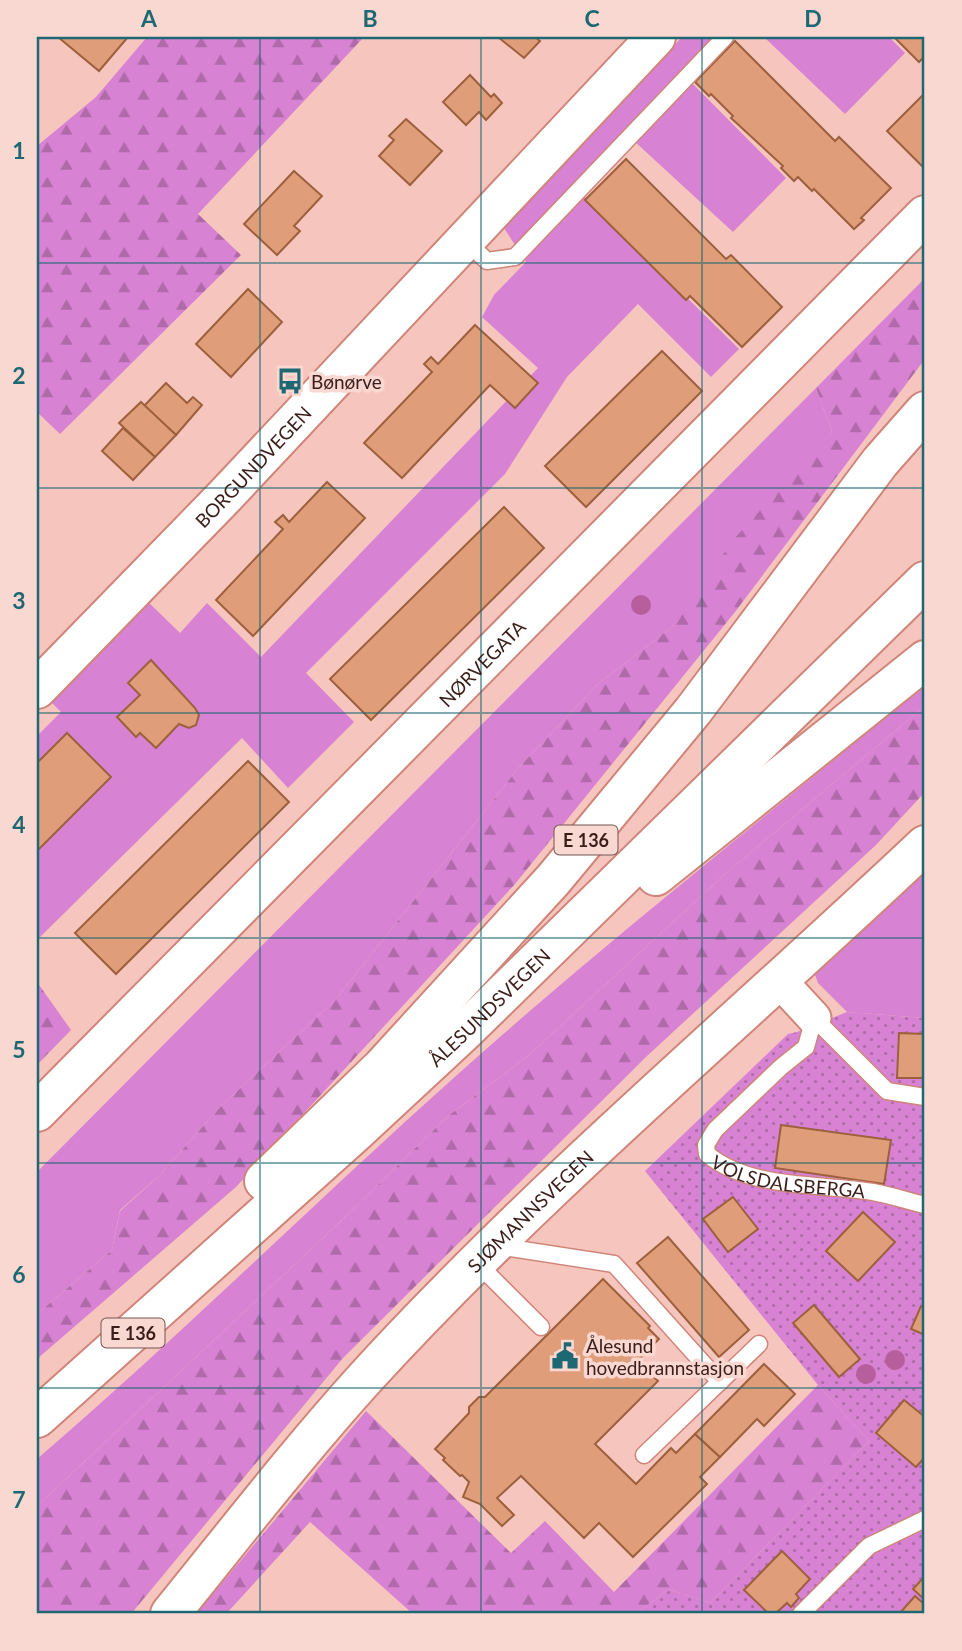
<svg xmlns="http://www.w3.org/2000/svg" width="962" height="1651" font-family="Lato,sans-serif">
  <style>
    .grass { fill: #d782d2 }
    .forest { fill: url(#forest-firs) }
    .park { fill: url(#park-dots) }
    .building { fill: #e09d79; stroke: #9d603d; stroke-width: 2 }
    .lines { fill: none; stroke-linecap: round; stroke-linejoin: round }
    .service-casing { stroke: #cf8579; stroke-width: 19 }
    .minor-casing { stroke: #cf8579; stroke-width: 37 }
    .tertiary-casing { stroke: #cf8579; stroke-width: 42 }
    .secondary-casing { stroke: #cf8579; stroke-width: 42 }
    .trunk-casing { stroke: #cf8579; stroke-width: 42 }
    .service { stroke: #fff; stroke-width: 16 }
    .minor { stroke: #fff; stroke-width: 33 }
    .tertiary { stroke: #fff; stroke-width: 38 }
    .secondary { stroke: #fff; stroke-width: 38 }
    .trunk { stroke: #fff; stroke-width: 38 }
    .tree { fill: #b75f9c }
    .grid { fill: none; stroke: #1e6873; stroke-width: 2; stroke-opacity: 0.55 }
    .labels { text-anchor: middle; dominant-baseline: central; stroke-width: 7; stroke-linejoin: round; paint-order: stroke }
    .shield { fill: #f9d8d2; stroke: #745550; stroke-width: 2 }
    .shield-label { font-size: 18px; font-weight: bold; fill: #3b1d19 }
    .poi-label { font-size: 19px; fill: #3b1d19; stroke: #f9d8d2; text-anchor: start }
    .street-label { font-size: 19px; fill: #3b1d19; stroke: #f9d8d2 }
    .neatline { fill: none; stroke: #1e6873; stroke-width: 2.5 }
    .grid-label { font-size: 23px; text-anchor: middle; font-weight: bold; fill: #1e6873 }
  </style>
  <defs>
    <pattern id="forest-firs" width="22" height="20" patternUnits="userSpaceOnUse" patternTransform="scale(1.75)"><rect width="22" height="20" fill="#d782d2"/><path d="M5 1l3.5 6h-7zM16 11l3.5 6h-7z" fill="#b06aaa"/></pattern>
    <pattern id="park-dots" width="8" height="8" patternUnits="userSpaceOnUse" patternTransform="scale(1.75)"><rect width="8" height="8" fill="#d782d2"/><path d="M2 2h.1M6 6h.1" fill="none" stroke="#b06aaa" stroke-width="1.8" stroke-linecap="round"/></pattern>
  </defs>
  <rect width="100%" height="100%" fill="#f6c6be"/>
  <g class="grass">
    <path d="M 682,37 L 732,37 L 689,80 L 786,178 L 733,232 L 633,140 L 582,194 L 739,349 L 711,377 L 638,304 L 567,377 L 505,474 L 306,673 L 354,722 L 288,788 L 242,738 L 37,940 L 37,736 L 61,712 L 44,695 L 143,597 L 180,633 L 207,603 L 261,657 L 538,368 L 482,317 L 494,295 L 526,262 L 504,228 Z"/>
    <path d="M 764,37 L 889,37 L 905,53 L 845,114 Z"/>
    <path d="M 816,388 L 832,432 L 673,626 L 598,684 L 520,766 L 336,999 L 221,1106 L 159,1176 L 120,1210 L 112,1250 L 37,1314 L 37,1172 Z"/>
    <path d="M 925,684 L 925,706 L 725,874 L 528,1056 L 448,1116 L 340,1222 L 37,1506 L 37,1459 C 195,1323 343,1174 501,1036 C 639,915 785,802 925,684 Z"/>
    <path d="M 925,862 L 925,1018 L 847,1012 L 818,983 L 813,969 Z"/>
  </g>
  <g class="forest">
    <path d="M 147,37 L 364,37 L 198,214 L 241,255 L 60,434 L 37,412 L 37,146 L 96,97 Z"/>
    <path d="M 925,278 L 925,359 L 735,612 L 515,884 L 236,1187 L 37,1359 L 37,1314 L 112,1250 L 120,1211 L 159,1176 L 221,1106 L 336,999 L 520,766 L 598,684 L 673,626 L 734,539 L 832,432 L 816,388 Z"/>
    <path d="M 925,706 L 925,792 L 876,845 L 647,1056 L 343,1358 L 131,1614 L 37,1614 L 37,1506 L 340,1222 L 448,1116 L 528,1056 L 725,874 Z"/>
    <path d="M 37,982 L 71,1030 L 37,1065 Z"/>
    <path d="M 818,1385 L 869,1441 L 710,1603 L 669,1589 L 636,1614 L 413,1614 L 310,1522 L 226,1614 L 196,1614 L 366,1411 L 511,1553 L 545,1521 L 614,1592 Z"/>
  </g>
  <path class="park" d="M 847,1012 L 925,1018 L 925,1614 L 636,1614 L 669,1589 L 710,1603 L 869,1441 L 818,1385 L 645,1171 L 788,1034 L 797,1032 Z"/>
  <g class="building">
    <path d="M 58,37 L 128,37 L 99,71 Z"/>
    <path d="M 498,37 L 535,37 L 540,41 L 524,58 Z"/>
    <path d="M 894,37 L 925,37 L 925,56 L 919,62 Z"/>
    <path d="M 735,41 L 835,141 L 839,137 L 891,188 L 861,218 L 864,220 L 854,229 L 814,189 L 812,191 L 798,177 L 794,181 L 781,168 L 783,166 L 731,118 L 733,116 L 711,94 L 709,96 L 695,82 Z"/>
    <path d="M 470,75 L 491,97 L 494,94 L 502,103 L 486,120 L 479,112 L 466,125 L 443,102 Z"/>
    <path d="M 925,93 L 925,169 L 887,131 Z"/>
    <path d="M 406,119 L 442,151 L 410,185 L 379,156 L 394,140 L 389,136 Z"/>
    <path d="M 626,159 L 726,259 L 731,255 L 782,307 L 742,347 L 690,296 L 686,300 L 585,200 Z"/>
    <path d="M 294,171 L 322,196 L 294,226 L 300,231 L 277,255 L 244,224 Z"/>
    <path d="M 248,289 L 282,322 L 231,377 L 196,344 Z"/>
    <path d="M 475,325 L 538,383 L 515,408 L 490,385 L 402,478 L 364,443 L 432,372 L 424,364 L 431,357 L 438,364 Z"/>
    <path d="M 662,351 L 702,391 L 586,507 L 545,466 Z"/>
    <path d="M 166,383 L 187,403 L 193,397 L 202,405 L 176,435 L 144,406 Z"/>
    <path d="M 141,402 L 176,435 L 155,457 L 119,423 Z"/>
    <path d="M 123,428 L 155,457 L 133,480 L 102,451 Z"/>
    <path d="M 327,482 L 365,518 L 253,636 L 216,600 L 283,529 L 275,522 L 283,515 L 289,522 Z"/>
    <path d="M 504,507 L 544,548 L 371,720 L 330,679 Z"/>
    <path d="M 151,660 L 195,708 L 199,715 L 196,725 L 189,728 L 179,724 L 156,748 L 140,733 L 136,737 L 117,717 L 140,695 L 128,683 Z"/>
    <path d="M 67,733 L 111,777 L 37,851 L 37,763 Z"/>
    <path d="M 248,761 L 289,802 L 116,974 L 75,933 Z"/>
    <path d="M 899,1033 L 925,1034 L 925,1078 L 897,1078 Z"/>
    <path d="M 781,1125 L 891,1140 L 884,1184 L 775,1168 Z"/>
    <path d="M 733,1197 L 758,1229 L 728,1252 L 703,1219 Z"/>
    <path d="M 863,1212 L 895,1242 L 858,1281 L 826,1251 Z"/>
    <path d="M 668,1237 L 749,1330 L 719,1357 L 637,1263 Z"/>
    <path d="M 603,1279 L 650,1326 L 648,1328 L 659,1339 L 637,1361 L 658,1381 L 595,1444 L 636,1484 L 671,1448 L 676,1453 L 695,1434 L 720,1457 L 700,1477 L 707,1484 L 633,1557 L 599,1523 L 584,1538 L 521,1476 L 497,1498 L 514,1515 L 502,1526 L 480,1504 L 463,1497 L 469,1482 L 462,1475 L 460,1476 L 443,1460 L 445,1458 L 435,1449 L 469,1413 L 469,1407 L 479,1397 L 485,1397 Z"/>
    <path d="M 814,1305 L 860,1359 L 839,1377 L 793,1323 Z"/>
    <path d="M 921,1306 L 925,1308 L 925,1335 L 911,1329 Z"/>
    <path d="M 764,1364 L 795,1394 L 764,1426 L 757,1419 L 720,1457 L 695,1434 Z"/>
    <path d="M 904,1400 L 925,1417 L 925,1457 L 916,1467 L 876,1433 Z"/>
    <path d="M 782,1551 L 810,1579 L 796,1594 L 799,1598 L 791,1607 L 787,1603 L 775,1614 L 769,1614 L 744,1590 Z"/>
    <path d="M 925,1576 L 925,1600 L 913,1589 Z"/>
    <path d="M 915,1596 L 925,1605 L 925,1614 L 899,1614 Z"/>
  </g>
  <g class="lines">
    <g class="service-casing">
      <g id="service">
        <path d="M 466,241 L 487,261 L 515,257 L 725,37"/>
        <path id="s1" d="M 925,1097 L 887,1091 L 814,1018 L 806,1047 L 781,1067 L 715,1130 L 706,1145 L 707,1154 C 750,1190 821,1183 873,1192 C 890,1195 908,1201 925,1205"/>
        <path d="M 497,1246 L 614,1264 L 720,1382"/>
        <path d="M 477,1263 L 541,1327"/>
        <path d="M 644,1455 L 759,1344"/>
        <path d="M 801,1614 L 869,1546 L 925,1519"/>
      </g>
    </g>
    <g class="minor-casing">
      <path id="minor" d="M 778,979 L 814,1018"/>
    </g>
    <g class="tertiary-casing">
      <g id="tertiary">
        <path id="s2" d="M 37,1112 L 925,215"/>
        <path id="s3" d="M 170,1614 C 235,1534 298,1452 367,1376 C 541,1186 739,1021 925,845"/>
      </g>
    </g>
    <g class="secondary-casing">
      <g id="secondary">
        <path id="s4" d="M 37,689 L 225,496 L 656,37"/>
      </g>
    </g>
    <g class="trunk-casing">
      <g id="trunk">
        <path d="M 656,876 L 925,660"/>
        <path d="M 264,1181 L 382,1067 L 553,880 L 693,711 L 880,462 L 925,411"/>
        <path id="s5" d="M 37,1418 L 356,1132 L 468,1028 L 925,581"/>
      </g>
    </g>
    <use href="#service" class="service"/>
    <use href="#minor" class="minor"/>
    <use href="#tertiary" class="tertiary"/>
    <use href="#secondary" class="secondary"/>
    <use href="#trunk" class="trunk"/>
  </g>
  <g class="tree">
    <circle cx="641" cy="605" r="10"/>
    <circle cx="895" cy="1360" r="10"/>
    <circle cx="866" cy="1374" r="10"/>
  </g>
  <path class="grid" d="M 260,37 L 260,1614M 481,37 L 481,1614M 702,37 L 702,1614M 37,263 L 925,263M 37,488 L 925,488M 37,713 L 925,713M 37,938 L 925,938M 37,1163 L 925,1163M 37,1388 L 925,1388"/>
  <defs>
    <g id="bus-bare" transform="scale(2.1)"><path d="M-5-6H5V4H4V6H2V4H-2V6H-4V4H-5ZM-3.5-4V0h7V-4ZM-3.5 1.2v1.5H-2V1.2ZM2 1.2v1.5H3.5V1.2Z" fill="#1e6873" stroke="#f9d8d2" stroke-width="2.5" paint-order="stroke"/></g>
    <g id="civic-bare" transform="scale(2.1)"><path d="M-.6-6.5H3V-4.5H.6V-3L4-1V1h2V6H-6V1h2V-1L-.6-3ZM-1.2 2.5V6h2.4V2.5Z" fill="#1e6873" stroke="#f9d8d2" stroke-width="2.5" paint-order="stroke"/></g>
  </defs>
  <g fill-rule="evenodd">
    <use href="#bus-bare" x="290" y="381"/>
    <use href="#civic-bare" x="565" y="1356"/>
  </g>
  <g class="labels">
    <g class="shield">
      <rect x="554.5" y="825.5" width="63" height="29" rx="5"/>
      <rect x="101.5" y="1318.5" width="63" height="29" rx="5"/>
    </g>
    <g class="shield-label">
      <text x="586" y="840">E 136</text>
      <text x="133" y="1333">E 136</text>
    </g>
    <g class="poi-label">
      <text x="311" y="381">Bønørve</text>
      <text x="586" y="1345">Ålesund<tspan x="586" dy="22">hovedbrannstasjon</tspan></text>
    </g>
    <g class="street-label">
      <text stroke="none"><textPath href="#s4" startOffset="310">BORGUNDVEGEN</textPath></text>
      <text stroke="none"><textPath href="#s2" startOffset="632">NØRVEGATA</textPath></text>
      <text stroke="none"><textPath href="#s5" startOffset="611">ÅLESUNDSVEGEN</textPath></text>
      <text stroke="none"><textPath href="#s1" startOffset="408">VOLSDALSBERGA</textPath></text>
      <text stroke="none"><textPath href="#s3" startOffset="541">SJØMANNSVEGEN</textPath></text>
    </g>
  </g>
  <rect width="962" height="1651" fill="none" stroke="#f9d8d2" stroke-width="77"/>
  <rect x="38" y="38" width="885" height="1574" class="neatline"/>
  <g class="grid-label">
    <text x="149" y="27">A</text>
    <text x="370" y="27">B</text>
    <text x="592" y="27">C</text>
    <text x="813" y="27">D</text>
    <text x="19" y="159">1</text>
    <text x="19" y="384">2</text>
    <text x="19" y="609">3</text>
    <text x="19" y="833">4</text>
    <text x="19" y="1058">5</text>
    <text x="19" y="1283">6</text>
    <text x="19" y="1508">7</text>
  </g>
</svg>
